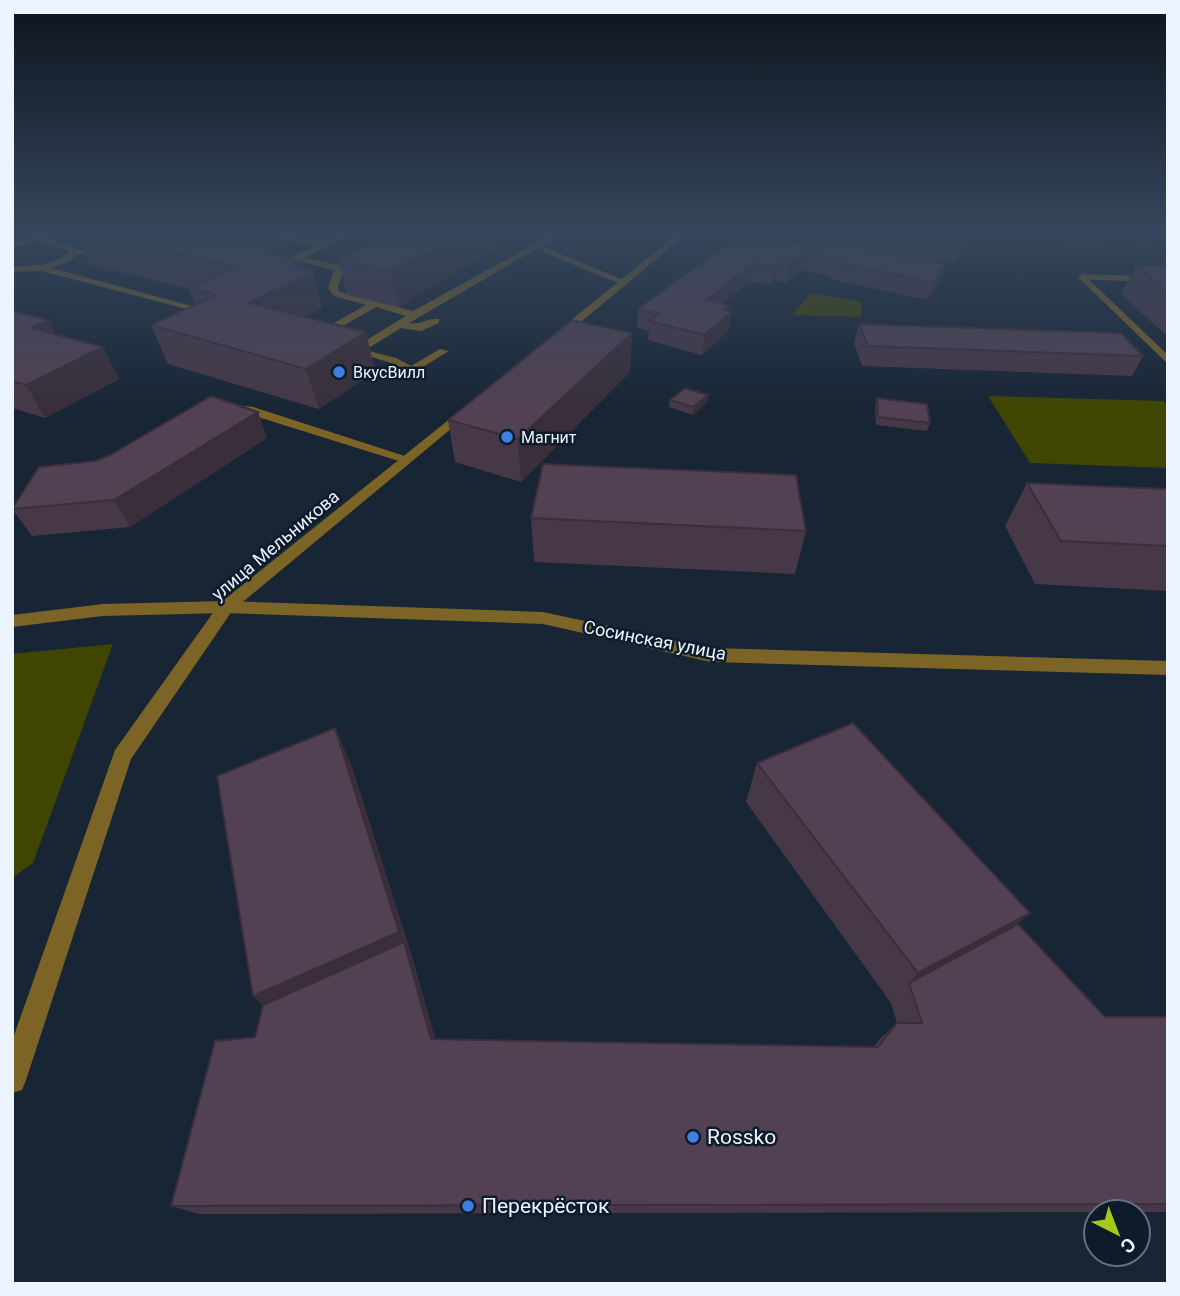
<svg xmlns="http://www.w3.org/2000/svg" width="1180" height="1296" font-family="Roboto,sans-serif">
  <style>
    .green { fill: #404600 }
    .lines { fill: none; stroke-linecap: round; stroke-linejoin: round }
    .service { fill: #7c6426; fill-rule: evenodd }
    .minor { fill: #7c6426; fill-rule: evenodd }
    .tertiary { fill: #7c6426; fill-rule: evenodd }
    .wall { fill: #473847 }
    .shaded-wall { fill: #392e39 }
    .building { fill: #524152; stroke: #392e39; stroke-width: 2 }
    .shop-dot { fill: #3f7fe0; stroke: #0e1b2a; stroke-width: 2.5 }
    .labels { text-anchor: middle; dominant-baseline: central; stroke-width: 5; stroke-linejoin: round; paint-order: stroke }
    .far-poi-label { font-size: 16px; fill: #ebf4ff; stroke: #0e1b2a; text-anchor: start }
    .street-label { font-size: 18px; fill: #ebf4ff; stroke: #0e1b2a }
    .near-poi-label { font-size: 21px; fill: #ebf4ff; stroke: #0e1b2a; text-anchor: start }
  </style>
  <rect width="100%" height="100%" fill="#172534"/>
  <g class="green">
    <path d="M 811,293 L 861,302 L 861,317 L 792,315 Z"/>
    <path d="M 988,396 L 1164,401 L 1168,406 L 1168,468 L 1030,463 Z"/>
    <path d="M 113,644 L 33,863 L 12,878 L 12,654 Z"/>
  </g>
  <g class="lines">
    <g class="service">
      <path d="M 23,231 C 41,230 62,246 80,249 C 91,251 103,244 112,249 L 76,255 L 70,261 L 51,268 L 218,313 L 213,316 L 42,271 L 12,272 L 12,266 C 33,266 55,266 70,251 L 37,241 L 12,248 L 12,243 L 31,237 Z"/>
      <path d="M 350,231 L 360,231 L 304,258 L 339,265 L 364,261 L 364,265 L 343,270 L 338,288 L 340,292 L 413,311 L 558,231 L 567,231 L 542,246 L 628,282 L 620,284 L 536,249 L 409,323 C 422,325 428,317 439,319 L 439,323 L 421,331 L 401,328 L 365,350 L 396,358 L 411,366 L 440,349 L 449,351 L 411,374 L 388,362 L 345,349 L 355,347 L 406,316 L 376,307 L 320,339 L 312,339 L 312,335 L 366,305 L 334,296 L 328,288 L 334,270 L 268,253 L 272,250 L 295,255 L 316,246 L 266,236 L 266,232 L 324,242 Z"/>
      <path d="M 362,231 L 400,236 L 407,241 L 399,247 L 395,244 L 397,240 Z"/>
      <path d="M 1083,274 L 1168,277 L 1168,283 L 1080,279 L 1078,277 Z"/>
      <path d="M 236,405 L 253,407 L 414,459 L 407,463 L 402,462 L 248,414 L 232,412 L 232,406 Z"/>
    </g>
    <g class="minor">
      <path d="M 1083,274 L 1168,355 L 1168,364 L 1080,279 L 1078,277 Z"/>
      <path d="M 226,601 L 543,612 L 711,648 L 1168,661 L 1168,675 L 711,662 L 543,624 L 226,613 L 103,616 L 12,627 L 12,615 L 103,604 Z"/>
    </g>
    <g class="tertiary">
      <path d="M 681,231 L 690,231 L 563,337 L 555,337 L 555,333 Z"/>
      <path d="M 466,406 L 470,407 L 470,413 L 232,611 L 131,759 L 26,1080 L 22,1090 L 12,1093 L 12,1041 L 115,750 L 220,603 Z"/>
    </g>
  </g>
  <g class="wall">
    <path d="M 74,231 L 230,231 L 289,243 L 294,261 L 305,270 L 313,272 L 322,308 L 306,317 L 366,332 L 375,372 L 319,409 L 168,364 L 151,325 L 195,305 L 189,289 L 89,264 Z"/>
    <path d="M 924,231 L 961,231 L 959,236 Z"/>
    <path d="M 970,231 L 1164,231 L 1161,236 L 1158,235 L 1152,247 L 1103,240 L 1098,249 Z"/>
    <path d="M 521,234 L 398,307 L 347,295 L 338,260 Z"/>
    <path d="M 872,238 L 963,249 L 956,264 L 875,251 L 939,282 L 927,300 L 830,279 L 830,276 L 800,270 L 786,283 L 775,280 L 770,285 L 750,281 L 722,304 L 728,311 L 729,330 L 702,355 L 648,340 L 649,331 L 637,328 L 638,309 L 755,243 L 806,246 L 871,244 Z"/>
    <path d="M 1136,266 L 1168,266 L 1168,337 L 1121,294 Z"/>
    <path d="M 12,311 L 56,335 L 103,347 L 119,379 L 45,418 L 12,408 Z"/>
    <path d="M 859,324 L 1143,356 L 1132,376 L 862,366 L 854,343 Z"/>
    <path d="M 632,333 L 630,372 L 521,482 L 455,462 L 448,420 Z"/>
    <path d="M 708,395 L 707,402 L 693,415 L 669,407 L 670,400 Z"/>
    <path d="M 877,398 L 930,423 L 927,431 L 876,425 L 875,406 Z"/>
    <path d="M 258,412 L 267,438 L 130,527 L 32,536 L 12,509 L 95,461 Z"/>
    <path d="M 1027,483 L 1168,489 L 1168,591 L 1035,584 L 1005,526 Z"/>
    <path d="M 531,518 L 806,531 L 795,574 L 534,562 Z"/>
    <path d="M 335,728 L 352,767 L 414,963 L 435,1039 L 874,1046 L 879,1040 L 897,1023 L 891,1003 L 746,802 L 757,763 L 1018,924 L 1105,1017 L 1168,1017 L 1168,1212 L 199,1214 L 171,1206 L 255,1037 L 263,1005 L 253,996 Z"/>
  </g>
  <g class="shaded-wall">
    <path d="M 466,231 L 521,231 L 521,234 L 398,307 L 391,271 Z"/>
    <path d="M 289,243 L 296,266 L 303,263 L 306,275 L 313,272 L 322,308 L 261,341 L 249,303 L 268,253 Z"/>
    <path d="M 804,252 L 800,270 L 786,283 L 789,265 Z"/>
    <path d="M 753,263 L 750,281 L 704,319 L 707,300 Z"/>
    <path d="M 778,263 L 775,280 L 770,285 L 773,267 Z"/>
    <path d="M 945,264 L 939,282 L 927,300 L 933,282 Z"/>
    <path d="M 729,305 L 728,315 L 732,312 L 729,330 L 702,355 L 704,335 L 724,310 Z"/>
    <path d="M 49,320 L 65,351 L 31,328 Z"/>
    <path d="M 366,332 L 375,372 L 319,409 L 306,369 Z"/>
    <path d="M 632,333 L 630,372 L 521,482 L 518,439 Z"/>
    <path d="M 103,347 L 119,379 L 45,418 L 26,385 Z"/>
    <path d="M 708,395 L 707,402 L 693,415 L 693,407 Z"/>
    <path d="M 258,412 L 267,438 L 130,527 L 114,500 Z"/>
    <path d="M 335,728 L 352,767 L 414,963 L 440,1056 L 281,1024 L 253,996 Z"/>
    <path d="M 1030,913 L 995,946 L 909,983 L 918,973 Z"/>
  </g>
  <g class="building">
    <path d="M 78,231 L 230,231 L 289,243 L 268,253 L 293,258 L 289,260 L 303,263 L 294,267 L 313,272 L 249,303 L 366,332 L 306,369 L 151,325 L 216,295 L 189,288 L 236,267 Z"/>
    <path d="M 398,231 L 466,231 L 391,271 L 338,260 Z"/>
    <path d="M 878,231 L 921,231 L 967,238 L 960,253 L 872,238 Z"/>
    <path d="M 819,234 L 871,244 L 865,249 L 945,264 L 933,282 L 834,262 L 837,259 L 804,252 L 789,265 L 778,263 L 773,267 L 753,263 L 707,300 L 729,305 L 724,310 L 732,312 L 704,335 L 649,321 L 659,314 L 638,309 L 734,239 L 755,243 L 763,237 L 806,246 Z"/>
    <path d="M 1136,266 L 1168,266 L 1168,292 Z"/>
    <path d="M 12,311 L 49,320 L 31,328 L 103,347 L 26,385 L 12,381 Z"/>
    <path d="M 572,320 L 632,333 L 518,439 L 448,420 Z"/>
    <path d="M 859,324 L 1121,333 L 1143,356 L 868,346 Z"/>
    <path d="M 685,388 L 708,395 L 693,407 L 670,400 Z"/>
    <path d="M 211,396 L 258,412 L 114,500 L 12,509 L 39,467 L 95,461 L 110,455 Z"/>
    <path d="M 877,398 L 927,404 L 930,423 L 878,417 Z"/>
    <path d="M 543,464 L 796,475 L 806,531 L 531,518 Z"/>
    <path d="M 1027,483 L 1168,489 L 1168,546 L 1061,541 Z"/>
    <path d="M 853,723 L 1030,913 L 918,973 L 757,763 Z"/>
    <path d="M 335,728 L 399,932 L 253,996 L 217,776 Z"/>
    <path d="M 1018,924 L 1105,1017 L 1168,1017 L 1168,1204 L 171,1206 L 215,1041 L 255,1037 L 263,1005 L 404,942 L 431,1039 L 878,1047 L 897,1023 L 922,1023 L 909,983 Z"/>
  </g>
  <linearGradient id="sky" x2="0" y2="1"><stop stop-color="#0d141d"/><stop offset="0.56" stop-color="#36465c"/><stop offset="1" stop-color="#36465c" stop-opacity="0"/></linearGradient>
  <rect width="1180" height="412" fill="url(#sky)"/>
  <g class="shop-dot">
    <circle cx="339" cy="372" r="7"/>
    <circle cx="507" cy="437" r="7"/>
    <circle cx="693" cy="1137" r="7"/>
    <circle cx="468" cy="1206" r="7"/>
  </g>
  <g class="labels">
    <g class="far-poi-label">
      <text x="353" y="372">ВкусВилл</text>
      <text x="521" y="437">Магнит</text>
    </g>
    <g class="street-label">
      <text transform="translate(275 545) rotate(-40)">улица Мельникова</text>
      <text transform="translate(655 640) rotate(11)">Сосинская улица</text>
    </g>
    <g class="near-poi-label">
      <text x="707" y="1137">Rossko</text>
      <text x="482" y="1206">Перекрёсток</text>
    </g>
  </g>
  <rect width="1180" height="1296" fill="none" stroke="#ebf4ff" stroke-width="28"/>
  <g transform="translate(1117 1233) rotate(138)"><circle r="33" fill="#0e1b2a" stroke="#66727f" stroke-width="2"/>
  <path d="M0-5L12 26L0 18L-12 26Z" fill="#a8c71d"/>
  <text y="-10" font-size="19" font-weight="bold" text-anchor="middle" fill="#ebf4ff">С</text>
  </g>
</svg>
